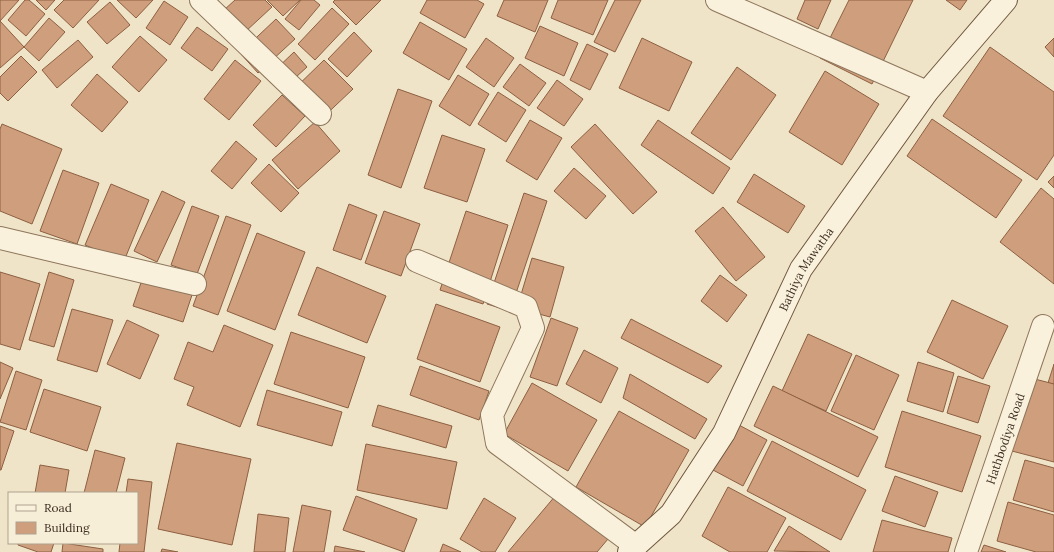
<svg xmlns="http://www.w3.org/2000/svg" width="1054" height="552" font-family="Lora,serif">
  <style>
    .building { fill: #cf9f7d; stroke: #8d5f41 }
    .lines { fill: none; stroke-linecap: round; stroke-linejoin: round }
    .street-casing { stroke: #8d765c; stroke-width: 24 }
    .secondary-casing { stroke: #6f573f; stroke-width: 24 }
    .street { stroke: #faf1dc; stroke-width: 22 }
    .secondary { stroke: #faf1dc; stroke-width: 22 }
    .labels { text-anchor: middle; dominant-baseline: central; stroke-width: 4; stroke-linejoin: round; paint-order: stroke }
    .street-label { font-size: 12px; fill: #3d2e20; stroke: #f7eed8 }
  </style>
  <rect width="100%" height="100%" fill="#f0e4c8"/>
  <g class="building">
    <path d="M 0,0 L 19,0 L 0,21 Z"/>
    <path d="M 25,0 L 29,0 L 45,14 L 26,36 L 8,20 Z"/>
    <path d="M 36,0 L 55,0 L 46,10 Z"/>
    <path d="M 64,0 L 99,0 L 73,28 L 54,10 Z"/>
    <path d="M 117,0 L 153,0 L 136,18 Z"/>
    <path d="M 235,0 L 265,0 L 272,7 L 245,32 L 224,10 Z"/>
    <path d="M 267,0 L 300,0 L 283,16 Z"/>
    <path d="M 301,0 L 314,0 L 320,5 L 299,30 L 285,19 Z"/>
    <path d="M 335,0 L 381,0 L 356,25 L 333,2 Z"/>
    <path d="M 427,0 L 477,0 L 484,4 L 465,38 L 420,13 Z"/>
    <path d="M 504,0 L 548,0 L 535,32 L 497,16 Z"/>
    <path d="M 558,0 L 608,0 L 593,35 L 551,18 Z"/>
    <path d="M 615,0 L 641,0 L 615,52 L 594,42 Z"/>
    <path d="M 805,0 L 831,0 L 818,29 L 797,19 Z"/>
    <path d="M 849,0 L 913,0 L 872,84 L 820,58 Z"/>
    <path d="M 946,0 L 967,0 L 960,10 Z"/>
    <path d="M 164,1 L 188,17 L 170,45 L 146,28 Z"/>
    <path d="M 110,2 L 130,25 L 107,44 L 87,22 Z"/>
    <path d="M 332,8 L 349,24 L 315,60 L 298,44 Z"/>
    <path d="M 49,18 L 65,32 L 39,61 L 24,47 Z"/>
    <path d="M 276,19 L 295,39 L 258,73 L 240,53 Z"/>
    <path d="M 0,21 L 24,47 L 0,68 Z"/>
    <path d="M 420,22 L 467,49 L 449,80 L 403,53 Z"/>
    <path d="M 540,26 L 578,43 L 564,76 L 525,58 Z"/>
    <path d="M 197,27 L 228,49 L 212,71 L 181,48 Z"/>
    <path d="M 354,32 L 372,51 L 347,77 L 328,59 Z"/>
    <path d="M 140,36 L 167,60 L 139,92 L 112,67 Z"/>
    <path d="M 486,38 L 514,58 L 494,87 L 466,67 Z"/>
    <path d="M 642,38 L 692,62 L 669,111 L 619,88 Z"/>
    <path d="M 1054,38 L 1054,57 L 1045,47 Z"/>
    <path d="M 78,40 L 93,57 L 57,88 L 42,70 Z"/>
    <path d="M 587,44 L 608,54 L 590,90 L 570,80 Z"/>
    <path d="M 990,47 L 1054,92 L 1054,155 L 1037,180 L 943,116 Z"/>
    <path d="M 294,52 L 307,67 L 284,88 L 271,74 Z"/>
    <path d="M 21,56 L 37,72 L 8,101 L 0,93 L 0,77 Z"/>
    <path d="M 235,60 L 261,81 L 229,120 L 204,99 Z"/>
    <path d="M 324,60 L 353,89 L 317,123 L 289,94 Z"/>
    <path d="M 520,64 L 546,83 L 529,106 L 503,87 Z"/>
    <path d="M 737,67 L 776,95 L 731,160 L 691,133 Z"/>
    <path d="M 825,71 L 879,104 L 842,165 L 789,132 Z"/>
    <path d="M 97,74 L 128,102 L 102,132 L 71,105 Z"/>
    <path d="M 458,75 L 489,94 L 470,126 L 439,106 Z"/>
    <path d="M 557,80 L 583,99 L 564,126 L 537,108 Z"/>
    <path d="M 398,89 L 432,101 L 401,188 L 368,175 Z"/>
    <path d="M 498,92 L 526,110 L 506,142 L 478,124 Z"/>
    <path d="M 282,95 L 305,116 L 276,147 L 253,125 Z"/>
    <path d="M 932,119 L 1022,180 L 996,218 L 907,156 Z"/>
    <path d="M 530,120 L 562,138 L 537,180 L 506,161 Z"/>
    <path d="M 658,120 L 730,168 L 713,194 L 641,145 Z"/>
    <path d="M 315,122 L 340,151 L 298,189 L 272,160 Z"/>
    <path d="M 2,124 L 62,149 L 32,224 L 0,211 L 0,129 Z"/>
    <path d="M 595,124 L 657,192 L 633,214 L 571,147 Z"/>
    <path d="M 442,135 L 485,149 L 467,202 L 424,188 Z"/>
    <path d="M 236,141 L 257,159 L 232,189 L 211,171 Z"/>
    <path d="M 269,164 L 299,193 L 281,212 L 251,183 Z"/>
    <path d="M 574,168 L 606,196 L 586,219 L 554,191 Z"/>
    <path d="M 63,170 L 99,183 L 77,244 L 40,231 Z"/>
    <path d="M 754,174 L 805,206 L 788,233 L 737,202 Z"/>
    <path d="M 1054,176 L 1054,188 L 1048,182 Z"/>
    <path d="M 111,184 L 149,200 L 124,261 L 85,245 Z"/>
    <path d="M 1041,188 L 1054,199 L 1054,284 L 1000,242 Z"/>
    <path d="M 162,191 L 185,202 L 157,262 L 134,251 Z"/>
    <path d="M 524,193 L 547,201 L 510,311 L 487,304 Z"/>
    <path d="M 349,204 L 377,215 L 361,260 L 333,250 Z"/>
    <path d="M 192,206 L 219,216 L 197,274 L 171,265 Z"/>
    <path d="M 723,207 L 765,257 L 736,281 L 695,231 Z"/>
    <path d="M 384,211 L 420,224 L 401,276 L 365,263 Z"/>
    <path d="M 466,211 L 508,225 L 483,304 L 440,290 Z"/>
    <path d="M 226,216 L 251,225 L 218,315 L 193,306 Z"/>
    <path d="M 257,233 L 305,252 L 275,330 L 227,311 Z"/>
    <path d="M 532,258 L 564,267 L 550,317 L 517,308 Z"/>
    <path d="M 317,267 L 386,296 L 367,343 L 298,315 Z"/>
    <path d="M 0,272 L 40,284 L 20,350 L 0,344 Z"/>
    <path d="M 49,272 L 74,280 L 54,347 L 29,340 Z"/>
    <path d="M 720,275 L 747,295 L 727,322 L 701,301 Z"/>
    <path d="M 143,277 L 193,292 L 183,322 L 133,306 Z"/>
    <path d="M 952,300 L 1008,326 L 983,379 L 927,352 Z"/>
    <path d="M 436,304 L 500,327 L 480,382 L 417,359 Z"/>
    <path d="M 72,309 L 113,320 L 97,372 L 57,360 Z"/>
    <path d="M 551,318 L 578,328 L 557,386 L 530,377 Z"/>
    <path d="M 631,319 L 722,366 L 708,383 L 621,338 Z"/>
    <path d="M 127,320 L 159,335 L 140,379 L 107,364 Z"/>
    <path d="M 224,325 L 273,345 L 240,427 L 187,405 L 194,387 L 174,379 L 188,342 L 213,352 Z"/>
    <path d="M 291,332 L 365,357 L 348,408 L 274,384 Z"/>
    <path d="M 808,334 L 852,354 L 826,411 L 782,391 Z"/>
    <path d="M 584,350 L 618,368 L 601,403 L 566,384 Z"/>
    <path d="M 856,355 L 899,375 L 874,430 L 831,411 Z"/>
    <path d="M 0,362 L 13,368 L 0,399 Z"/>
    <path d="M 918,362 L 954,373 L 943,412 L 907,401 Z"/>
    <path d="M 1054,364 L 1054,384 L 1048,383 Z"/>
    <path d="M 420,366 L 489,391 L 479,420 L 410,395 Z"/>
    <path d="M 16,371 L 42,380 L 26,430 L 0,422 Z"/>
    <path d="M 630,374 L 707,419 L 695,439 L 623,398 Z"/>
    <path d="M 958,376 L 990,386 L 978,423 L 947,413 Z"/>
    <path d="M 1027,377 L 1054,384 L 1054,462 L 1008,450 Z"/>
    <path d="M 532,383 L 597,420 L 568,471 L 504,434 Z"/>
    <path d="M 773,386 L 878,437 L 858,477 L 754,426 Z"/>
    <path d="M 44,389 L 101,407 L 87,451 L 30,432 Z"/>
    <path d="M 267,390 L 342,412 L 332,446 L 257,425 Z"/>
    <path d="M 378,405 L 452,426 L 446,448 L 372,426 Z"/>
    <path d="M 619,411 L 689,450 L 645,527 L 576,487 Z"/>
    <path d="M 902,411 L 981,436 L 962,492 L 885,467 Z"/>
    <path d="M 737,424 L 767,440 L 743,486 L 713,470 Z"/>
    <path d="M 0,426 L 14,431 L 1,470 L 0,470 Z"/>
    <path d="M 772,441 L 866,490 L 841,540 L 747,491 Z"/>
    <path d="M 177,443 L 251,459 L 232,545 L 158,529 Z"/>
    <path d="M 366,444 L 457,462 L 447,509 L 357,490 Z"/>
    <path d="M 95,450 L 125,458 L 116,493 L 84,493 Z"/>
    <path d="M 1025,460 L 1054,468 L 1054,512 L 1013,500 Z"/>
    <path d="M 40,465 L 69,470 L 65,493 L 35,493 Z"/>
    <path d="M 895,476 L 938,492 L 925,527 L 882,511 Z"/>
    <path d="M 128,479 L 152,482 L 144,552 L 119,552 L 120,543 L 137,543 L 137,493 L 126,493 Z"/>
    <path d="M 728,487 L 786,518 L 767,552 L 730,552 L 702,536 Z"/>
    <path d="M 556,495 L 608,539 L 597,552 L 508,552 Z"/>
    <path d="M 356,496 L 417,519 L 404,552 L 343,530 Z"/>
    <path d="M 484,498 L 516,518 L 495,552 L 482,552 L 460,539 Z"/>
    <path d="M 1008,502 L 1054,515 L 1054,552 L 1036,552 L 997,541 Z"/>
    <path d="M 302,505 L 331,511 L 324,552 L 293,552 Z"/>
    <path d="M 258,514 L 289,518 L 285,552 L 254,552 Z"/>
    <path d="M 882,520 L 952,538 L 948,552 L 873,552 Z"/>
    <path d="M 789,526 L 830,552 L 774,551 Z"/>
    <path d="M 18,543 L 54,543 L 51,552 L 38,552 L 18,545 Z"/>
    <path d="M 63,543 L 103,549 L 103,552 L 62,552 Z"/>
    <path d="M 443,544 L 461,552 L 440,552 Z"/>
    <path d="M 984,545 L 1006,552 L 981,552 Z"/>
    <path d="M 335,546 L 365,552 L 334,552 Z"/>
    <path d="M 162,549 L 178,552 L 161,552 Z"/>
  </g>
  <g class="lines">
    <g class="street-casing">
      <g id="street">
        <path d="M 201,0 L 320,114"/>
        <path d="M 717,0 L 927,92"/>
        <path d="M 0,238 L 195,284"/>
        <path d="M 417,261 L 526,307 L 533,328 L 492,415 L 497,443 L 636,546"/>
        <path id="s1" d="M 966,552 L 1043,326"/>
      </g>
    </g>
    <g class="secondary-casing">
      <g id="secondary">
        <path id="s2" d="M 629,552 L 671,514 L 724,433 L 801,269 L 927,92 L 1006,0"/>
      </g>
    </g>
    <use href="#street" class="street"/>
    <use href="#secondary" class="secondary"/>
  </g>
  <g class="labels">
    <g class="street-label">
      <text stroke="none"><textPath href="#s2" startOffset="337">Bathiya Mawatha</textPath></text>
      <text stroke="none"><textPath href="#s1" startOffset="120">Hathbodiya Road</textPath></text>
    </g>
  </g>
  <rect x="8" y="492" width="130" height="52" fill="#f7eed8" stroke="#ada18e"/>
  <rect x="16" y="505" width="20" height="6" fill="#faf1dc" stroke="#ada18e"/>
  <text x="44" y="512" font-size="12" fill="#3d2e20">Road</text>
  <rect x="16" y="522" width="20" height="12" fill="#cf9f7d" stroke="#ada18e"/>
  <text x="44" y="532" font-size="12" fill="#3d2e20">Building</text>
</svg>
